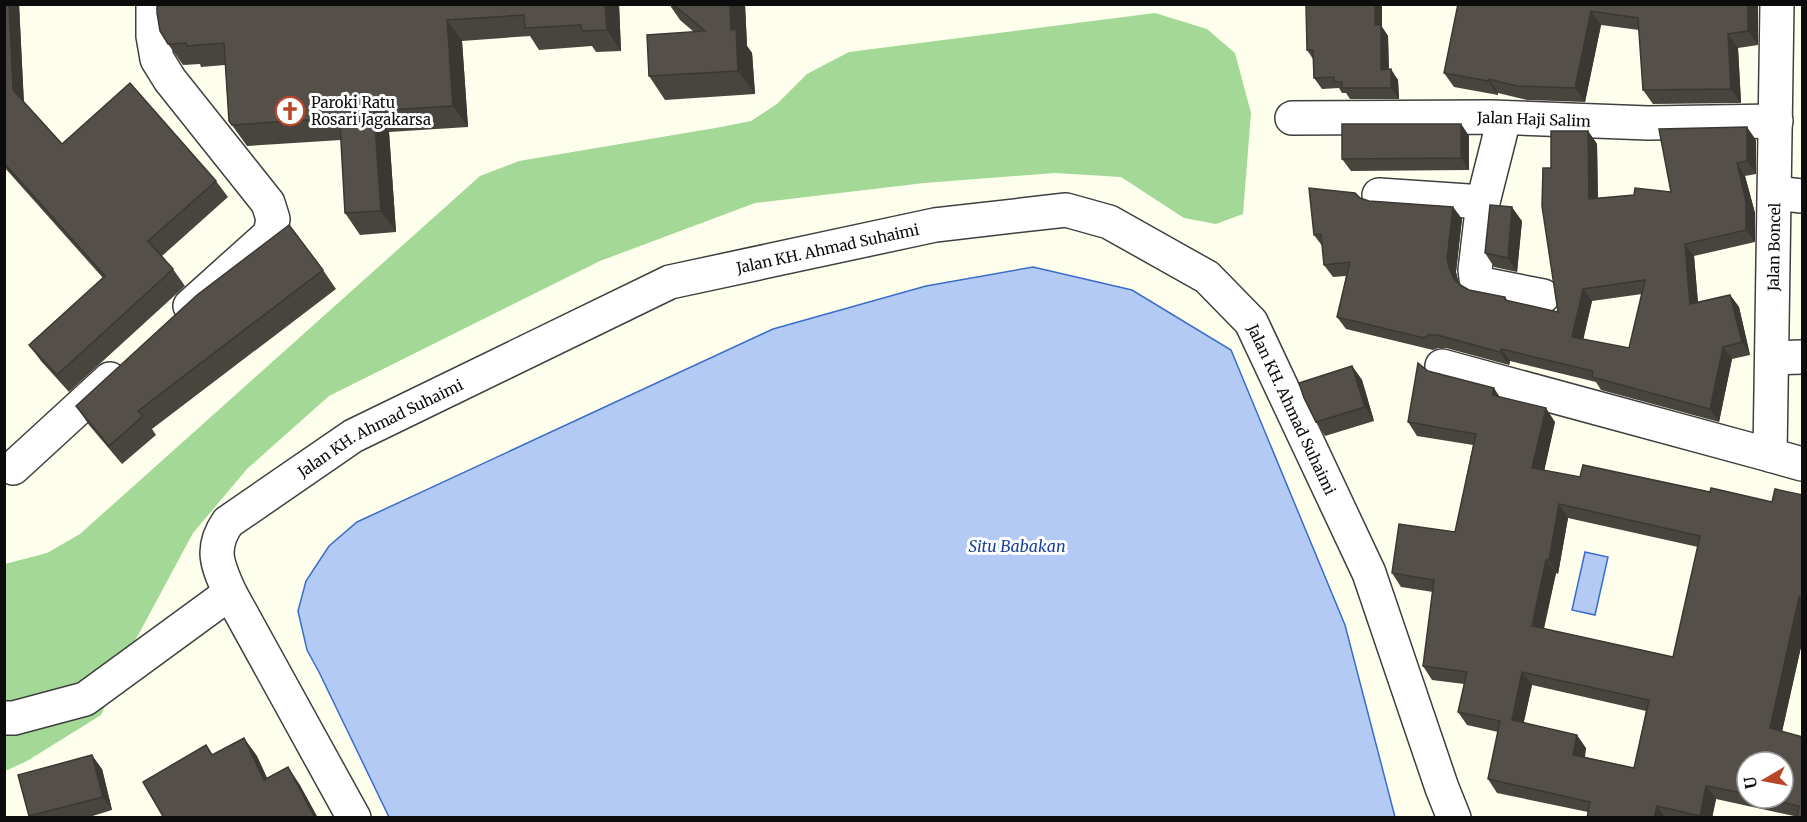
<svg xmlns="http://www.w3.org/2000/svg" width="1807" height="822" font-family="Merriweather,serif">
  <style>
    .forest { fill: #a3d896 }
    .water { fill: #b2caf4; stroke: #3b6cc9; stroke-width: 1.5 }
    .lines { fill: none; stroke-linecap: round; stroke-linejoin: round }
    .minor-casing { stroke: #3f3f3f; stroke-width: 36 }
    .minor { stroke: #fff; stroke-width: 33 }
    .wall { fill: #48453f; fill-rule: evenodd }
    .shaded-wall { fill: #3b3833 }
    .building { fill: #545049; stroke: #3b3833; stroke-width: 1.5; fill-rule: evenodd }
    .labels { text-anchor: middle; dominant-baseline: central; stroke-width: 6; stroke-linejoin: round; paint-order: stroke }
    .poi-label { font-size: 15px; fill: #0c0c0c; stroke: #fff; text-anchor: start }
    .street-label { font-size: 15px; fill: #0c0c0c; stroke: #fff }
    .water-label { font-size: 16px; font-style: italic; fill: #19419a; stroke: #fff }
  </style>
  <rect width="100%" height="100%" fill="#fdffec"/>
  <path class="forest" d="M 1155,13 L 1207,29 L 1235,53 L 1251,113 L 1243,214 L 1216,224 L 1184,218 L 1121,177 L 1055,173 L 924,183 L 755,203 L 600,261 L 329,396 L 247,469 L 193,533 L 128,654 L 101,715 L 27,761 L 5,771 L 5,564 L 47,553 L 80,534 L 480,176 L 519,161 L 721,127 L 751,121 L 777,104 L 807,74 L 849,52 Z"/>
  <g class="water">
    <path d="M 1033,267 L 1132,290 L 1231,350 L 1345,625 L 1395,817 L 389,817 L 319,672 L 307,650 L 298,611 L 306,581 L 329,546 L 357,522 L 773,329 L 926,286 Z"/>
    <path d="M 1585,552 L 1608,557 L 1595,615 L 1572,610 Z"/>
  </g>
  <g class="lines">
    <g class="minor-casing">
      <g id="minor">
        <path d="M 153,4 L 153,36 L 157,59 L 170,80 L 268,203 L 273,219 L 270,234 L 190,306"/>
        <path d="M 1777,4 L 1770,455 L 1802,464"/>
        <path id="s1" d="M 1292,118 L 1491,117 L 1648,123 L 1776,121"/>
        <path d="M 1504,119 L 1483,202 L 1475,270 L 1476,278 L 1482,284 L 1543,296"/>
        <path d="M 1775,193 L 1802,196"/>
        <path d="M 1379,195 L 1483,202"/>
        <path d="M 1772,358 L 1802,357"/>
        <path d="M 1442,366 L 1770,455"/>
        <path d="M 13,468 L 110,379"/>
        <path d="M 4,718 L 14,718 L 85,699 L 230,593"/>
        <path id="s2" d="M 354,818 L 230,593 C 218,566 209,549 228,522 L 353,436 L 670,282 L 935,225 L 1066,210 L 1109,222 L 1207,277 L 1251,322 L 1369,573 L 1442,788 L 1454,818"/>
      </g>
    </g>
    <use href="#minor" class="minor"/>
  </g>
  <g class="wall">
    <path d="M 4,4 L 19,4 L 24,103 L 62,144 L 216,181 L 228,197 L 162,256 L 173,269 L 185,286 L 69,392 L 41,361 L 29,345 L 103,278 L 5,168 L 4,169 Z"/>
    <path d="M 619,4 L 621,51 L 596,52 L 592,46 L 539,50 L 530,36 L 462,41 L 468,127 L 389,132 L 396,232 L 360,235 L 345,213 L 341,140 L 247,146 L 229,121 L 225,65 L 201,67 L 200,64 L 183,65 L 168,44 Z"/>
    <path d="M 669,4 L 745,4 L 747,46 L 752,53 L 755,94 L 665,100 L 649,76 L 694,32 L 680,20 Z"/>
    <path d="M 1312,4 L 1382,4 L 1382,27 L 1388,36 L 1389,69 L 1398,80 L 1399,99 L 1350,99 L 1346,93 L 1342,93 L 1339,88 L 1322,89 L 1314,78 L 1313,59 L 1307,50 Z"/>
    <path d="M 1458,4 L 1758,4 L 1758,45 L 1738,48 L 1741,103 L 1653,104 L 1643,90 L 1639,30 L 1601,25 L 1585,102 L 1527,100 L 1498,93 L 1498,95 L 1454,87 L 1444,73 Z"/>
    <path d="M 1461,124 L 1469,136 L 1469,170 L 1351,171 L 1342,159 Z"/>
    <path d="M 1588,131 L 1597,144 L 1598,198 L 1671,192 L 1756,140 L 1756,174 L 1745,176 L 1755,213 L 1755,242 L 1694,256 L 1698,302 L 1730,295 L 1739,307 L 1750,355 L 1732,359 L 1719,422 L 1601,390 L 1596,382 L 1510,361 L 1509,365 L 1446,348 L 1438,348 L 1433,350 L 1346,329 L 1337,317 L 1346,276 L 1333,277 L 1324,265 L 1323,247 L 1314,235 L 1360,198 L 1369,201 L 1453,207 L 1462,219 L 1456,272 L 1459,283 L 1469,290 L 1505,297 L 1508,301 L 1558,312 L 1551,168 ZM 1642,294 L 1629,348 L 1583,339 L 1592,301 Z"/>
    <path d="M 1522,221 L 1517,272 L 1494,267 L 1485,253 Z"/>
    <path d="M 323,270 L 336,289 L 152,429 L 156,435 L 122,464 L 89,425 L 76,406 Z"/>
    <path d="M 1352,366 L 1362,380 L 1374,421 L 1325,436 L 1316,422 Z"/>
    <path d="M 1500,397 L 1555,422 L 1544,470 L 1580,477 L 1710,492 L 1772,502 L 1803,495 L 1803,638 L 1782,731 L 1803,818 L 1716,799 L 1712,818 L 1587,818 L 1588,812 L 1497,793 L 1488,779 L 1498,732 L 1467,725 L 1458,712 L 1464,684 L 1432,680 L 1423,666 L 1433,592 L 1401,587 L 1392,573 L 1455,532 L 1473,445 L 1417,436 L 1408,422 ZM 1568,518 L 1698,547 L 1673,657 L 1544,629 L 1556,573 L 1558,574 ZM 1532,685 L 1646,711 L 1634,768 L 1585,757 L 1586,748 L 1524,722 ZM 1747,762 L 1783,798 L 1747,798 Z"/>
    <path d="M 102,769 L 112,810 L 86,818 L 30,818 L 29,816 Z"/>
  </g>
  <g class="shaded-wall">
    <path d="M 9,4 L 19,4 L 24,107 L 13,90 Z"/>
    <path d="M 605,4 L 619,4 L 621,51 L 607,30 Z"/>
    <path d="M 730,4 L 745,4 L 747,46 L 752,53 L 755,94 L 738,71 L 731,30 Z"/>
    <path d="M 1375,4 L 1382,4 L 1382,27 L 1388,36 L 1389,81 L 1381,70 L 1375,25 Z"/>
    <path d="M 1748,4 L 1758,4 L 1758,45 L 1748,31 Z"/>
    <path d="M 1591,11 L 1601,25 L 1585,102 L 1575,88 Z"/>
    <path d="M 447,20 L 462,41 L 468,127 L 453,106 Z"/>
    <path d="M 1728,34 L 1738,48 L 1741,103 L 1731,89 Z"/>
    <path d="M 1391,69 L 1398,80 L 1399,99 L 1391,88 Z"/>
    <path d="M 1489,79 L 1498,93 L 1498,95 L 1488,81 Z"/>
    <path d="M 374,111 L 389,132 L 396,232 L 381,211 Z"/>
    <path d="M 1461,124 L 1469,136 L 1469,170 L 1461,158 Z"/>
    <path d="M 1747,127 L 1756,140 L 1756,174 L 1747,161 Z"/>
    <path d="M 1588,131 L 1597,144 L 1598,212 L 1589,199 Z"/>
    <path d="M 1737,163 L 1745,176 L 1755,213 L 1755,242 L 1746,230 Z"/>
    <path d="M 1453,207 L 1462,219 L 1456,272 L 1458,281 L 1463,291 L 1454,279 L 1449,268 L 1447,259 Z"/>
    <path d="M 1512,207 L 1522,221 L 1517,272 L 1508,258 Z"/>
    <path d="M 1685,244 L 1694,256 L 1699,317 L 1690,304 Z"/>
    <path d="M 1583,289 L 1592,301 L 1581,350 L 1572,337 Z"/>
    <path d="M 1730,295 L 1739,307 L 1750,355 L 1742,342 Z"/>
    <path d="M 1723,347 L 1732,359 L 1719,422 L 1710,409 Z"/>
    <path d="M 1501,349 L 1510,361 L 1509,365 L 1500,352 Z"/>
    <path d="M 1352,366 L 1362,380 L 1374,421 L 1365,407 Z"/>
    <path d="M 1494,388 L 1503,402 L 1492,395 Z"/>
    <path d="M 1546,408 L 1555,422 L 1542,481 L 1532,468 Z"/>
    <path d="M 1559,504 L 1568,518 L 1558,574 L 1549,560 Z"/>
    <path d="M 1546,560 L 1556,573 L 1541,640 L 1532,626 Z"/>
    <path d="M 1799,597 L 1803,602 L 1803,638 L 1780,741 L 1770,728 Z"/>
    <path d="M 1522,672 L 1532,685 L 1521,733 L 1512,720 Z"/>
    <path d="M 1577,735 L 1586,748 L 1582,768 L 1573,755 Z"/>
    <path d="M 244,738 L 257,756 L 276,797 L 264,780 Z"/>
    <path d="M 92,755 L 102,769 L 112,810 L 103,797 Z"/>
    <path d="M 288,767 L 300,785 L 318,818 L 315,818 Z"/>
    <path d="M 1706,786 L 1716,799 L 1712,818 L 1701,818 L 1700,816 Z"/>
    <path d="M 1657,806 L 1665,818 L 1654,818 Z"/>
  </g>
  <g class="building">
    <path d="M 4,4 L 9,4 L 13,90 L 62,144 L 130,83 L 216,181 L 148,241 L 173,269 L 57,375 L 29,345 L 105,276 L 4,163 Z"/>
    <path d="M 157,4 L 605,4 L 607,30 L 582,31 L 581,25 L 525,28 L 524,15 L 447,20 L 453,106 L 374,111 L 381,211 L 345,213 L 340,124 L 338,125 L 337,118 L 232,125 L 229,121 L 224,43 L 187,46 L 186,43 L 168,44 L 160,31 L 157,13 Z"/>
    <path d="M 673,4 L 730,4 L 731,30 L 736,29 L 738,71 L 649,76 L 647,35 L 705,31 Z"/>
    <path d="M 1312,4 L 1375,4 L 1375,25 L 1381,25 L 1381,70 L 1391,69 L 1391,88 L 1342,88 L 1342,82 L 1334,82 L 1334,77 L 1314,78 L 1313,50 L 1307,50 L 1306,5 Z"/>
    <path d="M 1458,4 L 1748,4 L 1748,31 L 1728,34 L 1731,89 L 1643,90 L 1638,18 L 1591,11 L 1575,88 L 1517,86 L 1489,79 L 1488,81 L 1444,73 Z"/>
    <path d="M 1342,124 L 1461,124 L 1461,158 L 1342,159 Z"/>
    <path d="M 1747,127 L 1747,161 L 1737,163 L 1746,201 L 1746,230 L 1685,244 L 1690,304 L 1730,295 L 1742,342 L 1723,347 L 1710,409 L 1592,377 L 1593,371 L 1501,349 L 1500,352 L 1437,335 L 1429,335 L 1424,338 L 1337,317 L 1350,262 L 1324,265 L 1321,234 L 1314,235 L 1309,188 L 1355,193 L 1360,198 L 1369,201 L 1453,207 L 1447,259 L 1449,268 L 1454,279 L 1460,285 L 1469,290 L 1505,297 L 1505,300 L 1558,312 L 1542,206 L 1543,168 L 1551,168 L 1551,131 L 1588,131 L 1589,199 L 1634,195 L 1635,188 L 1671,192 L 1659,129 ZM 1645,280 L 1629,348 L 1572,337 L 1583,289 Z"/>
    <path d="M 1490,205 L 1512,207 L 1508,258 L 1485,253 Z"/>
    <path d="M 289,225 L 323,270 L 138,411 L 143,416 L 109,446 L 76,406 L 197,295 Z"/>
    <path d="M 1418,363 L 1428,371 L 1494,388 L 1492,395 L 1546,408 L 1532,468 L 1580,477 L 1583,465 L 1710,492 L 1711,488 L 1772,502 L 1775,489 L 1803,495 L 1803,598 L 1799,597 L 1770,728 L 1803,737 L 1803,818 L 1797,818 L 1799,806 L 1763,798 L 1783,798 L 1783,762 L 1747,762 L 1747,794 L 1706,786 L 1700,816 L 1657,806 L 1654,818 L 1587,818 L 1590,802 L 1488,779 L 1500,721 L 1458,712 L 1467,672 L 1423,666 L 1434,580 L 1392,573 L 1399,524 L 1455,532 L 1476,434 L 1408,422 ZM 1559,504 L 1700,536 L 1673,657 L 1532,626 L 1546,560 L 1549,560 ZM 1522,672 L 1649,700 L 1634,768 L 1573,755 L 1577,735 L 1512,720 Z"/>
    <path d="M 1352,366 L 1365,407 L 1316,422 L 1304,398 L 1299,383 Z"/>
    <path d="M 244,738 L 264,780 L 288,767 L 315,818 L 164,818 L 143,782 L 206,745 L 212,755 Z"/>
    <path d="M 92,755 L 103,797 L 29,816 L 18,775 Z"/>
  </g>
  <defs>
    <g id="church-ring" transform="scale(1.5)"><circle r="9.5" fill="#fff" stroke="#b84628" stroke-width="1.5"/><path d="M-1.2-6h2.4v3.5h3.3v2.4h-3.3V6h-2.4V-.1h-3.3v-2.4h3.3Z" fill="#b84628"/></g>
  </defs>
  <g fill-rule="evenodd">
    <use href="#church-ring" x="290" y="111"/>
  </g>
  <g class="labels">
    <g class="poi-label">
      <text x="311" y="102">Paroki Ratu<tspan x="311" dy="17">Rosari Jagakarsa</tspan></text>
    </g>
    <g class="street-label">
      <text stroke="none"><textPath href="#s1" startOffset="242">Jalan Haji Salim</textPath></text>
      <text transform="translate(1774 247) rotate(-89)">Jalan Boncel</text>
      <text stroke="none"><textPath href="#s2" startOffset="998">Jalan KH. Ahmad Suhaimi</textPath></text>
      <text stroke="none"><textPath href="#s2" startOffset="1556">Jalan KH. Ahmad Suhaimi</textPath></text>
      <text stroke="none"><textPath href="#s2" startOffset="512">Jalan KH. Ahmad Suhaimi</textPath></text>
    </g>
    <g class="water-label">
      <text x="1017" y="546">Situ Babakan</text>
    </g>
  </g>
  <rect width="1807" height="822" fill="none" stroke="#0c0c0c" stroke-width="12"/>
  <g transform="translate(1765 780) rotate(260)"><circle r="28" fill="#ffffff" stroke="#9e9e9e" stroke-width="1.5"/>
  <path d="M0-4.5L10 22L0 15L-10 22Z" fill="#b84628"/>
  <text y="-9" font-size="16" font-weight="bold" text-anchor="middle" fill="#0c0c0c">U</text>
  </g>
</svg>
